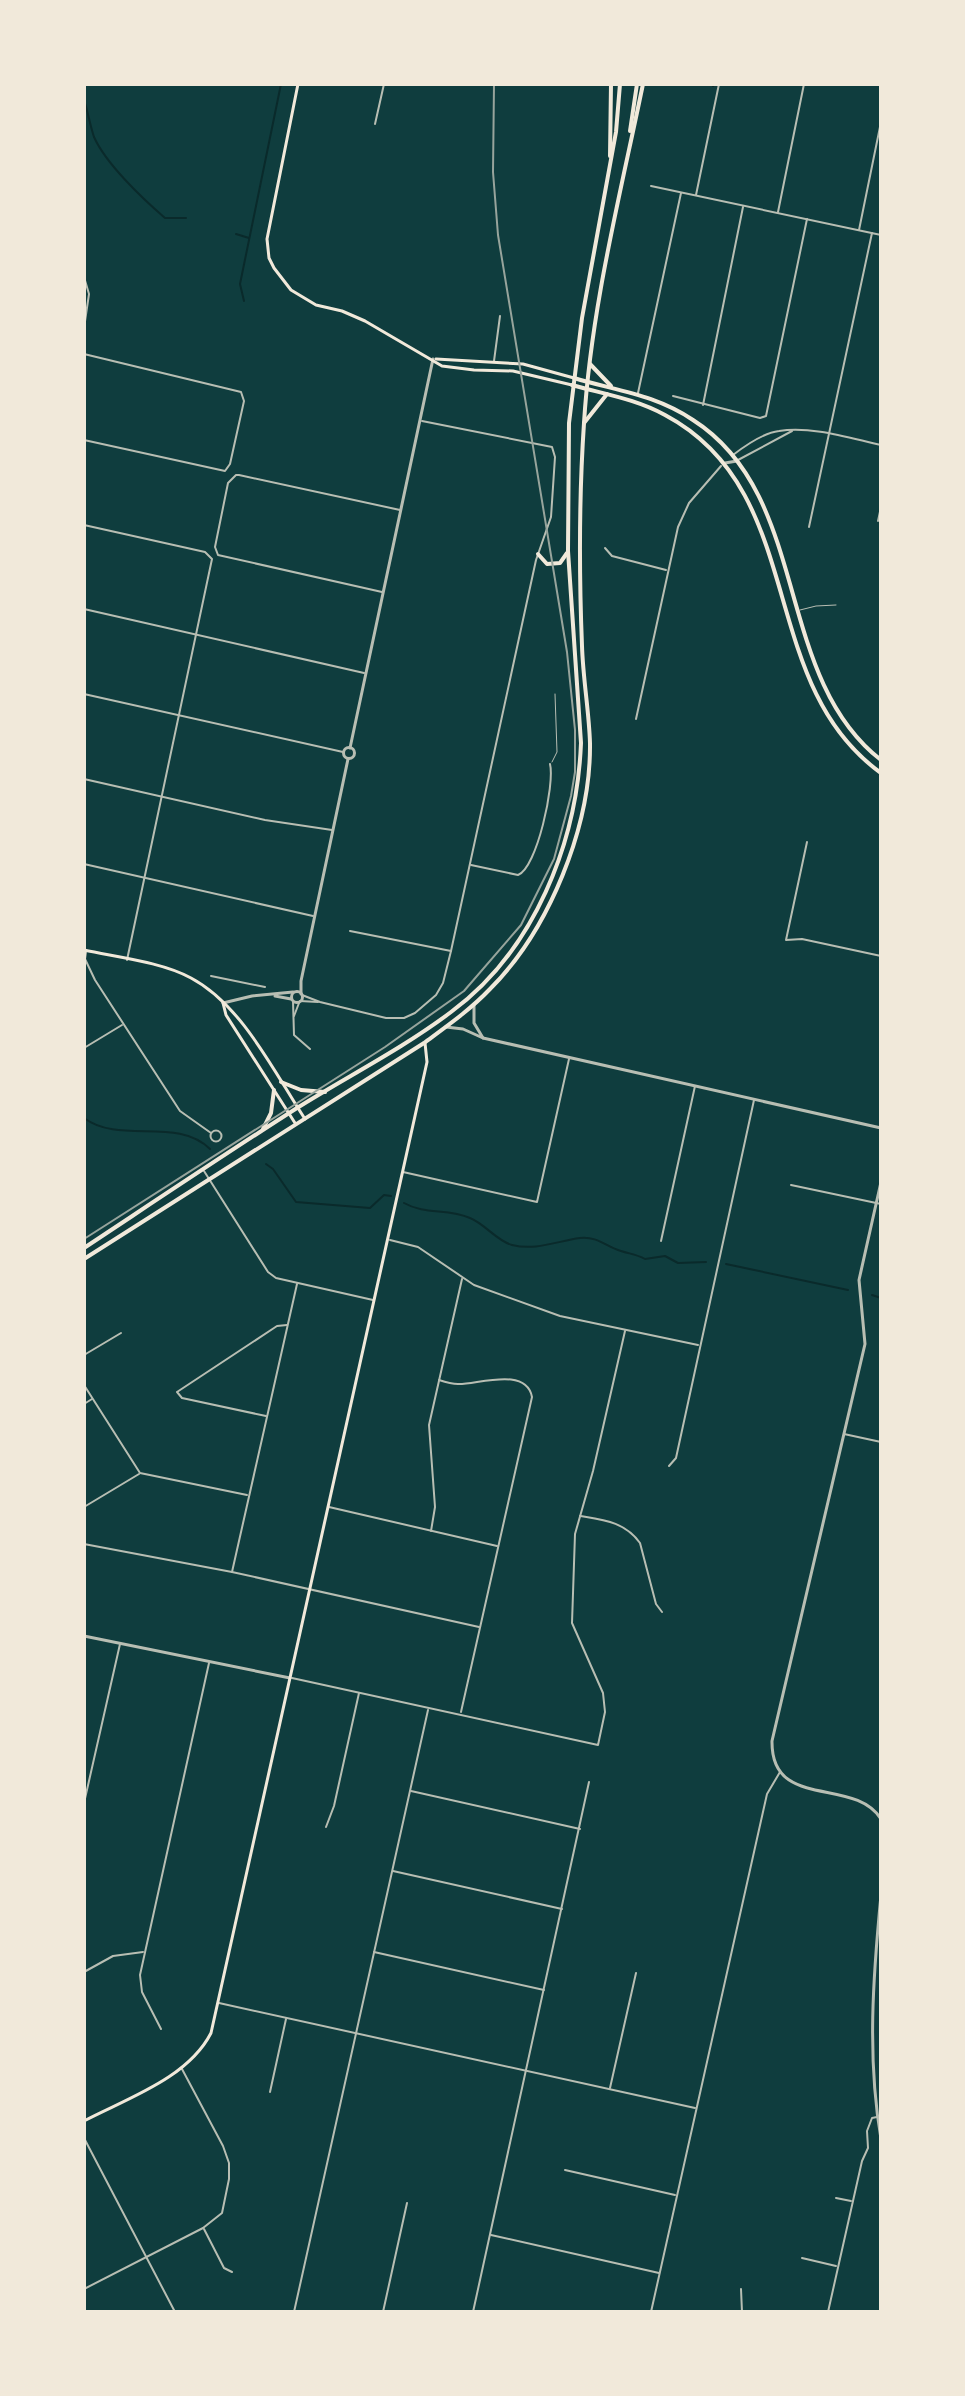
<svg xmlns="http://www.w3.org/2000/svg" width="965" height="2396" font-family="'PT Serif',serif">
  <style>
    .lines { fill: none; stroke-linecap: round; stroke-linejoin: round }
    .stream { stroke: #0a2a2b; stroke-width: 2 }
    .service { stroke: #b8beb3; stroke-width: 1 }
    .minor { stroke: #b8beb3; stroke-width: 2 }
    .tertiary { stroke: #b8beb3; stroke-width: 3 }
    .secondary { stroke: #f1e9da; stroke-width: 3 }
    .primary { stroke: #f1e9da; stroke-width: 4 }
    .rail { stroke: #97a49c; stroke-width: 2 }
  </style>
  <rect width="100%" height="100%" fill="#0f3d3e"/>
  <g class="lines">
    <g class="stream">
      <path d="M 713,86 L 714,84"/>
      <path d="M 84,100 C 88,112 90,125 94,137 C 106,164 143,199 165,218 L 186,218"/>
      <path d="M 236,234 L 249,238"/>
      <path d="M 244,301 L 240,284 L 281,84"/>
      <path d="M 84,1118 C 120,1145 177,1116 210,1149"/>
      <path d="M 266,1164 L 273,1169 L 296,1202 L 370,1208 L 384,1195 L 391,1196"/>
      <path d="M 404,1203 C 425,1215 448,1208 470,1218 C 485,1224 497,1241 512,1245 C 536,1251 557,1241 580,1238 C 598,1236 606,1247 621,1251 C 630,1254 636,1254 645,1259 L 665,1256 L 678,1263 L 706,1262"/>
      <path d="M 726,1264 L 848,1290"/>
      <path d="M 872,1295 L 881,1298"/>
    </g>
    <g class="service">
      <path d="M 800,610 L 816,606 L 836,605"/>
      <path d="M 552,762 L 557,752 L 555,694"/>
    </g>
    <g class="minor">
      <path d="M 375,124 L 384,84"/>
      <path d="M 651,186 L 881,235"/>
      <path d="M 696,195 L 719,84"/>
      <path d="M 778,212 L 804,84"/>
      <path d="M 859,230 L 881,122"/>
      <path d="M 84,277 L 89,294 L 84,328"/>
      <path d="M 84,354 L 241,392 L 244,401 L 230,464 L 225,471 L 84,440"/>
      <path d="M 494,361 L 500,316"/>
      <path d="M 638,393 L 681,193"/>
      <path d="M 673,396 L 760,418 L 766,416 L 807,219"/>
      <path d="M 703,405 L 743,207"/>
      <path d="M 733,455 C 746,445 763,433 779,431 C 812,426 849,438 881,445"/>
      <path d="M 738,460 L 792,431"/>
      <path d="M 878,521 L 881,507"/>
      <path d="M 84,525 L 205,552 L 212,559 L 127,960"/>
      <path d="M 809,527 L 872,233"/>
      <path d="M 605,548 L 612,556 L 666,570"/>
      <path d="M 382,592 L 218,555 L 215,547 L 228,483 L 236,475 L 239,475 L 400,510"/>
      <path d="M 84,609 L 364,673"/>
      <path d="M 84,694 L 343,752"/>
      <path d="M 636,719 L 678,527 L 689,503 L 721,466"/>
      <path d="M 84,779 L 265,820 L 332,830"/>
      <path d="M 807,842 L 786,940 L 802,939 L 881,956"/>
      <path d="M 84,864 L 313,916"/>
      <path d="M 471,865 L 518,875 C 537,868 555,784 550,764"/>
      <path d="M 350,931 L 451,951"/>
      <path d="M 86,952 L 85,959 L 95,980 L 180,1111 L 211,1133"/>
      <path d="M 211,976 L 265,987"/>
      <path d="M 302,995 L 320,1002 L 386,1018 L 404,1018 L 415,1013 L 436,995 L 443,983 L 451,951 L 536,560 L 551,517 L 555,457 L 552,447 L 422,421"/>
      <path d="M 293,1001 L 294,1035 L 310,1049"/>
      <path d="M 300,1001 L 318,1002"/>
      <path d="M 294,1016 L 299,1003"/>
      <path d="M 84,1048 L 122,1025"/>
      <circle cx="216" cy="1136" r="5.5"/>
      <path d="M 204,1171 L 268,1272 L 276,1278 L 373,1300"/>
      <path d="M 403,1172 L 537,1202 L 569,1059"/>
      <path d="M 791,1185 L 881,1204"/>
      <path d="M 390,1240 L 418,1247 L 474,1285 L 560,1316 L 698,1345"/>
      <path d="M 661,1241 L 695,1086"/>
      <path d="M 84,1355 L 121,1333"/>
      <path d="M 439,1380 C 445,1382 452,1384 458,1384 C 476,1385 526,1366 532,1397 L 461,1712"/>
      <path d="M 84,1385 L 140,1473 L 247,1495"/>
      <path d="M 84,1404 L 92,1399"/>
      <path d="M 266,1416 L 182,1398 L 177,1392 L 277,1326 L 287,1325"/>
      <path d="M 844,1434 L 881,1442"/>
      <path d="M 669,1466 L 676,1458 L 754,1100"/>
      <path d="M 84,1507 L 139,1474"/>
      <path d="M 329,1507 L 497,1546"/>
      <path d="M 580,1516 C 604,1520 625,1522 640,1543 L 656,1604 L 662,1612"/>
      <path d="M 431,1531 L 435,1507 L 429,1425 L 462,1279"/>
      <path d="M 84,1544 L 232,1572 L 479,1627"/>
      <path d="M 232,1572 L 297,1284"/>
      <path d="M 292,1678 L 598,1745 L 605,1712 L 603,1693 L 572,1623 L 575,1534 L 593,1471 L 625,1331"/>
      <path d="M 411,1791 L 580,1829"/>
      <path d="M 84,1803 L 120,1644"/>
      <path d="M 326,1827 L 334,1806 L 359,1693"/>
      <path d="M 393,1871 L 562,1909"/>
      <path d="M 374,1952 L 544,1990"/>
      <path d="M 84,1972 L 113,1956 L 143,1952"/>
      <path d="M 219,2003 L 695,2108"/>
      <path d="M 161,2029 L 142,1992 L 140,1975 L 209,1663"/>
      <path d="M 610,2088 L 636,1973"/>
      <path d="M 270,2092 L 286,2019"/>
      <path d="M 84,2138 L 175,2312"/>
      <path d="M 565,2170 L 675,2195"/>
      <path d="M 836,2198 L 851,2201"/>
      <path d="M 204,2229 L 224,2268 L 232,2272"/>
      <path d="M 491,2235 L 659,2273"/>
      <path d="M 802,2258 L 836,2266"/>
      <path d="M 84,2289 L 203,2228 L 222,2213 L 229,2179 L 229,2163 L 223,2146 L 182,2069"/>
      <path d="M 741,2289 L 742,2312"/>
      <path d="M 294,2312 L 428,1710"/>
      <path d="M 383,2312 L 407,2203"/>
      <path d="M 473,2312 L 589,1782"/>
      <path d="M 651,2312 L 767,1794 L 780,1772"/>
      <path d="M 828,2312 L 862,2161 L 868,2148 L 867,2131 L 872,2118 L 877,2117"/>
    </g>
    <g class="tertiary">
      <path d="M 725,463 L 737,461"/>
      <circle cx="349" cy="753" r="5.5"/>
      <path d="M 350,748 L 433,359"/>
      <circle cx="297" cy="997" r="5.5"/>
      <path d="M 301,994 L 301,981 L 348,759"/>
      <path d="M 275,996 L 291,999"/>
      <path d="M 223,1003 L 252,996 L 293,992"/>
      <path d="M 474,1005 L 474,1023 L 483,1038"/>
      <path d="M 446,1027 L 463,1029 L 483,1038 L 881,1128"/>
      <path d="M 881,1182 L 859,1280 L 865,1344 L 772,1741 C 771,1811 854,1776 881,1819"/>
      <path d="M 84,1636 L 290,1678"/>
      <path d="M 881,1895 C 873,1977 867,2058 881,2139"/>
    </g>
    <g class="secondary">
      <path d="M 298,84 L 267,239 L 269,258 L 274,268 L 291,290 L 316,305 L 342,311 L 365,321 L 442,366 L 474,370 L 513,371 L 572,385"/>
      <path d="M 436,359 L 523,364 L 574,378"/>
      <path d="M 84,950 C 116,957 162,962 191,978 C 242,1005 274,1072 305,1119"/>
      <path d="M 223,1003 L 226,1015 L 295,1123"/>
      <path d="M 84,2121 C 128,2098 188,2078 211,2033 L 427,1062 L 425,1043"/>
    </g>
    <g class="primary">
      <path d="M 630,131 L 637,84"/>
      <path d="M 610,156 L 611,84"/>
      <path d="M 590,364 L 611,386"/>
      <path d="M 574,378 C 617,391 654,394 693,420 C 812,496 772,675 881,760"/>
      <path d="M 572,385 C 604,394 636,399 665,415 C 810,492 754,682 881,773"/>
      <path d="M 584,423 L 607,394"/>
      <path d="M 538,554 L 547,564 L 560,563 L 567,553"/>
      <path d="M 281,1082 L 301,1090 L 325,1092"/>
      <path d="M 263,1129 L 271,1113 L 274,1090"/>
      <path d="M 84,1248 C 155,1201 225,1154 297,1108 C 348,1076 402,1049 451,1012 C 534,951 577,843 581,743 L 568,551 L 569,423 L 582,318 L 616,132 L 620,84"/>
      <path d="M 84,1259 L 424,1043 C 447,1026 470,1010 490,989 C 549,930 591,827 590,743 C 589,711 583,679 582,646 C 579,572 579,497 584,423 C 591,308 620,196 643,84"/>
    </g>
    <path class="rail" d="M 84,1239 L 385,1047 L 464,991 L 521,925 L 554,859 L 571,796 L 575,772 L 575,730 L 567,652 L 498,235 L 493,172 L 494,84"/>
  </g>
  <rect width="965" height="2396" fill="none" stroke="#f1e9da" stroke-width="172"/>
</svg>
